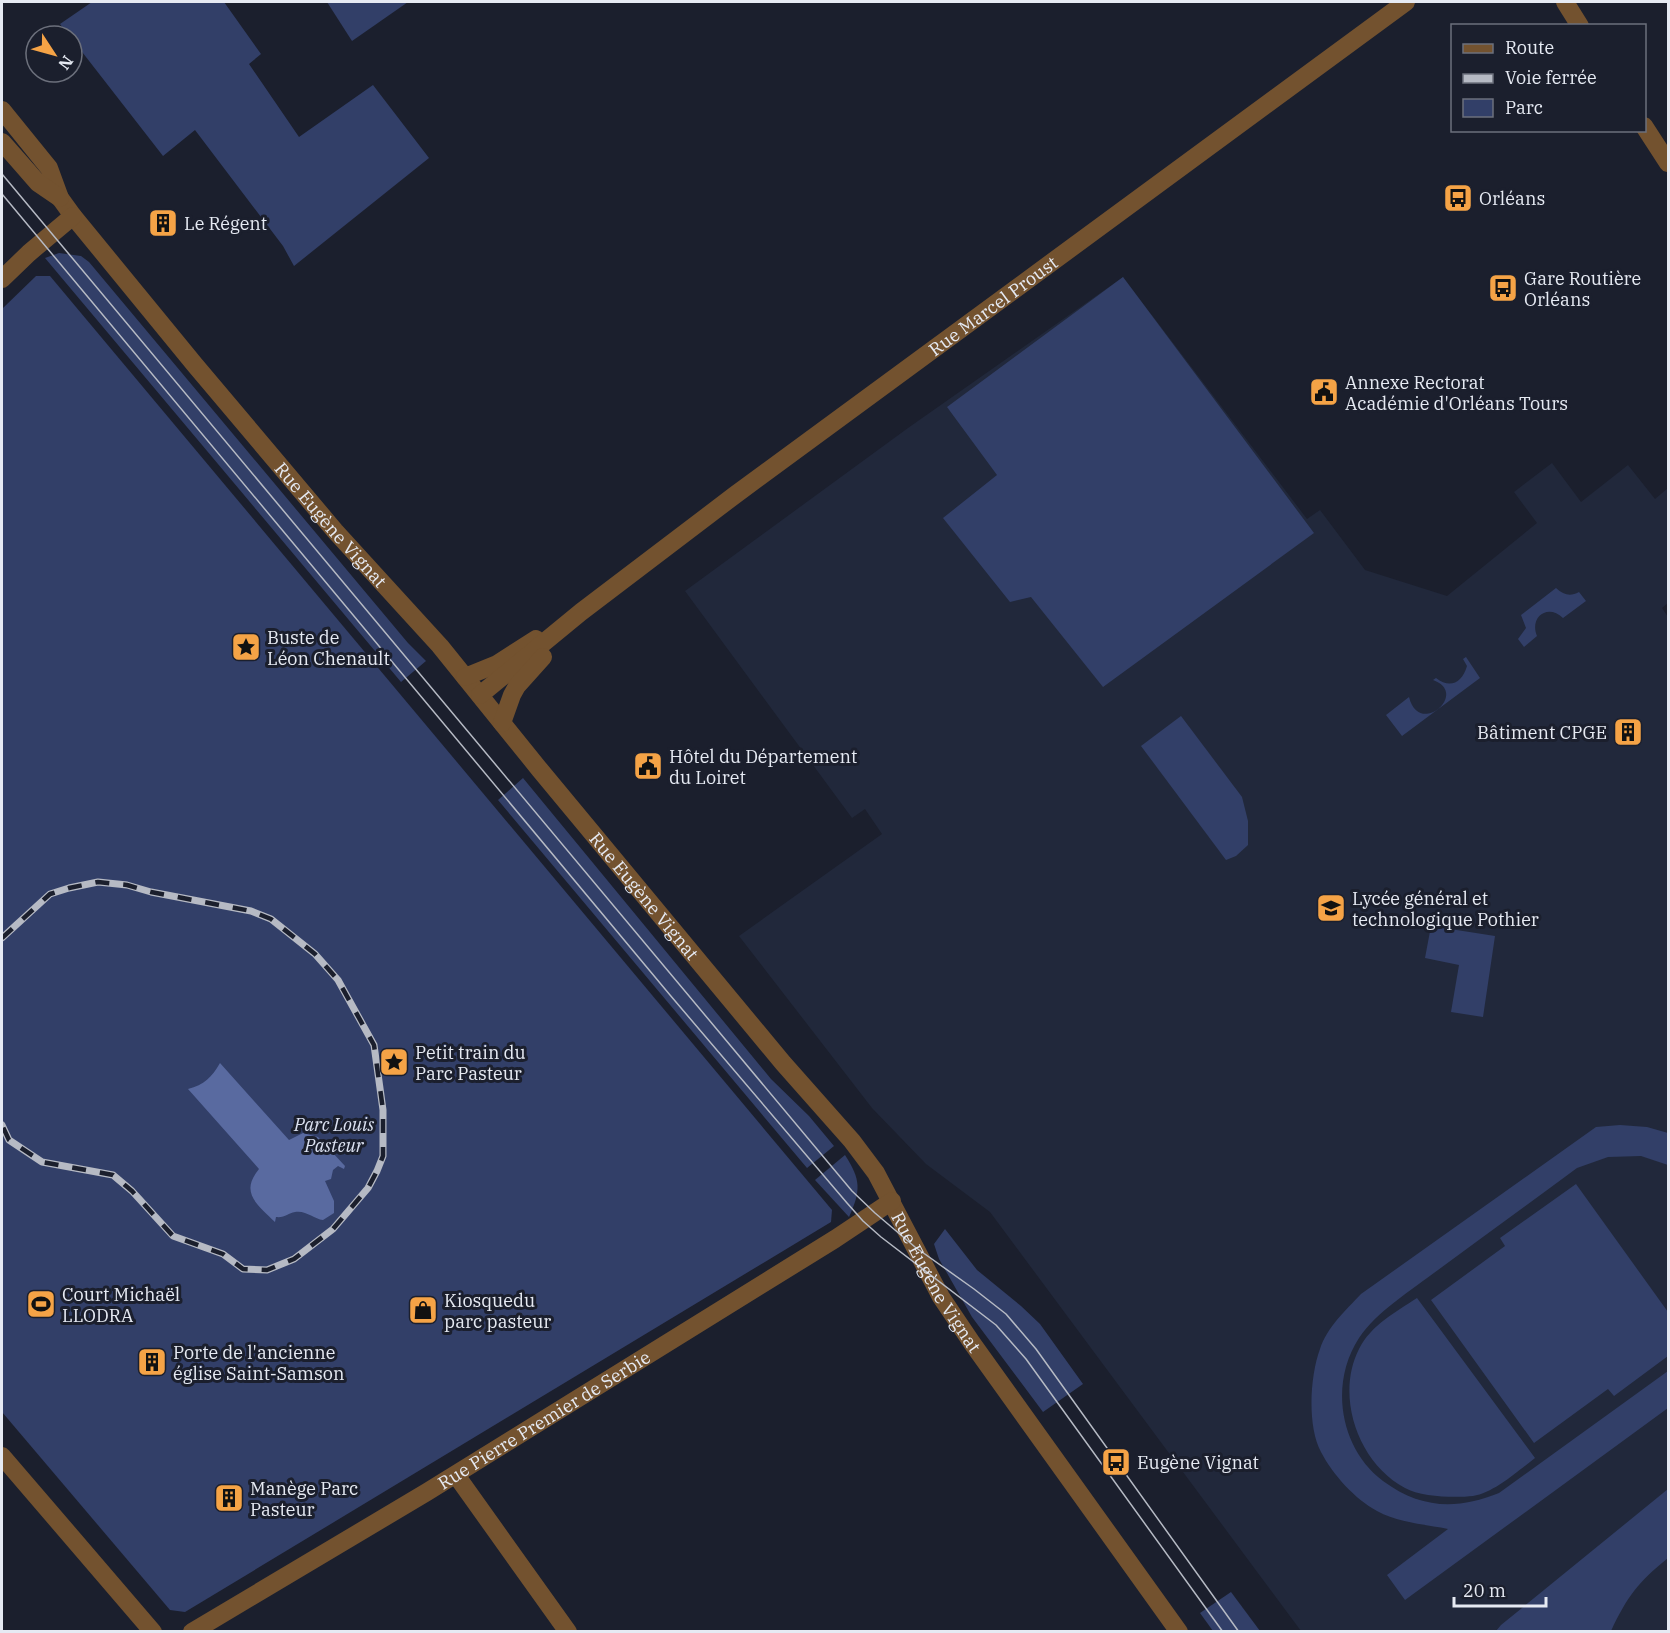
<svg xmlns="http://www.w3.org/2000/svg" width="1670" height="1633" font-family="'IBM Plex Serif',serif">
  <style>
    .built { fill: #21283b }
    .green { fill: #323f68 }
    .water { fill: #596aa0 }
    .lines { fill: none; stroke-linecap: round; stroke-linejoin: round }
    .minor { stroke: #73522f; stroke-width: 18 }
    .tram { stroke: #b6bac4; stroke-width: 1.5 }
    .rail-casing { stroke: #b6bac4; stroke-width: 7 }
    .rail { stroke: #1b1f2d; stroke-width: 4.5; stroke-dasharray: 14; stroke-linecap: butt }
    .labels { text-anchor: middle; dominant-baseline: central; stroke-width: 6; stroke-linejoin: round; paint-order: stroke }
    .poi-label { font-size: 18px; fill: #e6eaf3; stroke: #1b1f2d; text-anchor: start }
    .street-label { font-size: 18px; fill: #e6eaf3; stroke: #1b1f2d }
    .park-label { font-size: 18px; font-style: italic; fill: #dce2f2; stroke: #1b1f2d }
  </style>
  <rect width="100%" height="100%" fill="#1b1f2d"/>
  <path class="built" d="M 1123,277 L 1307,519 L 1320,510 L 1365,570 L 1447,596 L 1537,523 L 1514,492 L 1552,463 L 1581,502 L 1628,465 L 1655,499 L 1668,488 L 1668,603 L 1662,608 L 1668,617 L 1668,1631 L 1301,1631 L 990,1212 L 926,1164 L 872,1108 L 739,936 L 882,834 L 865,809 L 852,818 L 685,591 L 908,428 Z"/>
  <g class="green">
    <path d="M 92,2 L 224,2 L 261,54 L 249,64 L 299,137 L 373,85 L 429,158 L 294,266 L 283,246 L 195,130 L 163,156 L 72,39 L 72,36 L 69,36 L 60,24 Z"/>
    <path d="M 327,2 L 408,2 L 352,41 Z"/>
    <path d="M 59,253 L 81,256 L 89,262 L 408,643 L 426,661 L 401,682 L 45,258 Z"/>
    <path d="M 36,276 L 50,276 L 832,1210 L 831,1222 L 185,1612 L 170,1610 L 2,1412 L 2,309 Z"/>
    <path d="M 1123,277 L 1314,533 L 1103,687 L 1031,597 L 1010,602 L 943,518 L 997,475 L 947,407 Z"/>
    <path d="M 1556,588 C 1564,595 1570,597 1579,592 L 1586,601 L 1563,618 C 1548,603 1529,617 1537,636 L 1524,647 L 1518,639 L 1526,628 L 1521,615 Z"/>
    <path d="M 1466,657 L 1480,678 L 1402,736 L 1386,715 L 1409,697 C 1419,738 1470,693 1433,680 L 1436,678 C 1450,689 1462,683 1467,666 L 1463,659 Z"/>
    <path d="M 1181,716 L 1242,797 L 1248,821 L 1248,845 L 1236,856 L 1226,860 L 1141,746 Z"/>
    <path d="M 523,778 L 771,1079 L 809,1116 L 834,1146 L 807,1168 L 498,800 Z"/>
    <path d="M 1431,926 L 1495,936 L 1483,1017 L 1451,1012 L 1459,965 L 1425,958 Z"/>
    <path d="M 1620,1125 L 1647,1127 L 1668,1133 L 1668,1165 L 1641,1156 L 1608,1157 L 1577,1168 C 1531,1202 1484,1236 1438,1270 C 1413,1289 1376,1312 1359,1338 C 1329,1384 1340,1449 1383,1481 C 1421,1509 1457,1510 1499,1493 L 1668,1371 L 1668,1408 L 1405,1600 L 1387,1575 L 1448,1529 C 1424,1524 1399,1523 1377,1511 C 1355,1499 1333,1475 1321,1452 C 1307,1426 1310,1376 1320,1349 C 1327,1327 1346,1310 1361,1294 L 1596,1127 Z"/>
    <path d="M 845,1155 C 861,1180 861,1190 849,1217 L 815,1180 Z"/>
    <path d="M 1576,1184 L 1668,1312 L 1668,1356 L 1614,1396 L 1608,1389 L 1534,1443 L 1431,1300 L 1505,1246 L 1500,1238 Z"/>
    <path d="M 945,1229 L 977,1270 L 1021,1306 L 1040,1324 L 1083,1384 L 1043,1412 L 972,1317 L 939,1259 L 934,1244 Z"/>
    <path d="M 1417,1298 L 1535,1458 C 1518,1471 1494,1493 1473,1496 C 1455,1498 1421,1497 1405,1488 C 1358,1463 1335,1396 1359,1349 C 1371,1325 1396,1312 1417,1298 Z"/>
    <path d="M 1668,1489 L 1668,1558 C 1638,1582 1627,1597 1611,1631 L 1496,1631 L 1501,1625 Z"/>
    <path d="M 1231,1592 L 1260,1631 L 1213,1631 L 1200,1613 Z"/>
  </g>
  <path class="water" d="M 220,1063 L 289,1140 L 303,1133 L 318,1137 L 345,1166 L 344,1169 L 338,1166 L 333,1170 L 331,1179 L 325,1181 L 334,1201 L 334,1213 L 323,1220 C 314,1219 306,1210 295,1212 C 288,1213 285,1218 276,1217 L 275,1222 C 258,1205 239,1193 259,1169 L 188,1089 C 204,1085 212,1077 220,1063 Z"/>
  <g class="lines">
    <g class="minor">
      <path d="M 1565,2 L 1580,26"/>
      <path id="s1" d="M 2,110 L 49,168 L 60,198 L 73,216 L 195,365 L 335,531 L 440,646 L 540,770 L 783,1063 L 852,1141 L 876,1173 L 941,1297 L 972,1343 L 1179,1632"/>
      <path d="M 1644,126 L 1668,163"/>
      <path d="M 2,142 L 38,183 L 60,198"/>
      <path d="M 2,279 L 29,253 L 73,216"/>
      <path d="M 465,677 L 497,664 L 536,639"/>
      <path id="s2" d="M 480,695 L 581,612 L 735,495 L 1406,2"/>
      <path d="M 502,723 L 512,695 L 517,686 L 543,657"/>
      <path d="M 2,1456 L 153,1632"/>
      <path d="M 456,1475 L 568,1632"/>
      <path id="s3" d="M 192,1632 L 427,1492 L 835,1239 L 892,1201"/>
    </g>
    <g class="tram">
      <path d="M 2,174 L 852,1191 L 875,1213 L 915,1247 L 974,1289 L 1006,1314 L 1036,1349 L 1239,1632"/>
      <path d="M 2,194 L 670,995 L 847,1203 L 863,1221 L 881,1237 L 996,1325 L 1026,1359 L 1223,1632"/>
    </g>
    <g class="rail-casing">
      <path id="rail" d="M 2,938 L 50,894 L 69,888 L 98,882 L 127,885 L 151,892 L 251,911 L 271,919 L 315,954 L 338,980 L 374,1045 L 383,1110 L 383,1156 L 377,1171 L 368,1188 L 333,1229 L 294,1259 L 267,1270 L 243,1269 L 223,1254 L 173,1236 L 132,1191 L 113,1175 L 42,1162 L 9,1140 L 2,1125"/>
    </g>
    <use href="#rail" class="rail"/>
  </g>
  <defs>
    <g id="bus-square" transform="scale(1.5)"><rect x="-9" y="-9" width="18" height="18" rx="4" fill="#f5a346" stroke="#1b1f2d"/><path d="M-5-6H5V4H4V6H2V4H-2V6H-4V4H-5ZM-3.5-4V0h7V-4ZM-3.5 1.2v1.5H-2V1.2ZM2 1.2v1.5H3.5V1.2Z" fill="#111"/></g>
    <g id="building-square" transform="scale(1.5)"><rect x="-9" y="-9" width="18" height="18" rx="4" fill="#f5a346" stroke="#1b1f2d"/><path d="M-4-6H4V6H1V3H-1V6H-4ZM-2.5-4.3h1.7v1.8h-1.7ZM.8-4.3h1.7v1.8H.8ZM-2.5-1h1.7V.8h-1.7ZM.8-1h1.7V.8H.8Z" fill="#111"/></g>
    <g id="civic-square" transform="scale(1.5)"><rect x="-9" y="-9" width="18" height="18" rx="4" fill="#f5a346" stroke="#1b1f2d"/><path d="M-.6-6.5H3V-4.5H.6V-3L4-1V1h2V6H-6V1h2V-1L-.6-3ZM-1.2 2.5V6h2.4V2.5Z" fill="#111"/></g>
    <g id="sight-square" transform="scale(1.5)"><rect x="-9" y="-9" width="18" height="18" rx="4" fill="#f5a346" stroke="#1b1f2d"/><path d="M0-6L1.8-2.2L6-1.7L2.9 1.2L3.7 5.4L0 3.3L-3.7 5.4L-2.9 1.2L-6-1.7L-1.8-2.2Z" fill="#111"/></g>
    <g id="school-square" transform="scale(1.5)"><rect x="-9" y="-9" width="18" height="18" rx="4" fill="#f5a346" stroke="#1b1f2d"/><path d="M0-5L7-2L0 1L-7-2ZM-4 1L0 2.5L4 1V4Q0 6-4 4Z" fill="#111"/></g>
    <g id="stadium-square" transform="scale(1.5)"><rect x="-9" y="-9" width="18" height="18" rx="4" fill="#f5a346" stroke="#1b1f2d"/><path d="M0-5a6.5 5 0 1 0 0 10a6.5 5 0 1 0 0-10ZM-3.5-1.8h7v3.6h-7Z" fill="#111"/></g>
    <g id="shop-square" transform="scale(1.5)"><rect x="-9" y="-9" width="18" height="18" rx="4" fill="#f5a346" stroke="#1b1f2d"/><path d="M-5-2.5h2.3a2.7 3.5 0 0 1 5.4 0H5L5.5 6h-11ZM-1.5-2.5h3a1.5 2.3 0 0 0-3 0Z" fill="#111"/></g>
  </defs>
  <g fill-rule="evenodd">
    <use href="#bus-square" x="1458" y="198"/>
    <use href="#building-square" x="163" y="223"/>
    <use href="#bus-square" x="1503" y="288"/>
    <use href="#civic-square" x="1324" y="392"/>
    <use href="#sight-square" x="246" y="647"/>
    <use href="#building-square" x="1628" y="732"/>
    <use href="#civic-square" x="648" y="766"/>
    <use href="#school-square" x="1331" y="908"/>
    <use href="#sight-square" x="394" y="1062"/>
    <use href="#stadium-square" x="41" y="1304"/>
    <use href="#shop-square" x="423" y="1310"/>
    <use href="#building-square" x="152" y="1362"/>
    <use href="#bus-square" x="1116" y="1462"/>
    <use href="#building-square" x="229" y="1498"/>
  </g>
  <g class="labels">
    <g class="poi-label">
      <text x="1479" y="198">Orléans</text>
      <text x="184" y="223">Le Régent</text>
      <text x="1524" y="278">Gare Routière<tspan x="1524" dy="21">Orléans</tspan></text>
      <text x="1345" y="382">Annexe Rectorat<tspan x="1345" dy="21">Académie d'Orléans Tours</tspan></text>
      <text x="267" y="637">Buste de<tspan x="267" dy="21">Léon Chenault</tspan></text>
      <text x="1607" y="732" text-anchor="end">Bâtiment CPGE</text>
      <text x="669" y="756">Hôtel du Département<tspan x="669" dy="21">du Loiret</tspan></text>
      <text x="1352" y="898">Lycée général et<tspan x="1352" dy="21">technologique Pothier</tspan></text>
      <text x="415" y="1052">Petit train du<tspan x="415" dy="21">Parc Pasteur</tspan></text>
      <text x="62" y="1294">Court Michaël<tspan x="62" dy="21">LLODRA</tspan></text>
      <text x="444" y="1300">Kiosquedu<tspan x="444" dy="21">parc pasteur</tspan></text>
      <text x="173" y="1352">Porte de l'ancienne<tspan x="173" dy="21">église Saint-Samson</tspan></text>
      <text x="1137" y="1462">Eugène Vignat</text>
      <text x="250" y="1488">Manège Parc<tspan x="250" dy="21">Pasteur</tspan></text>
    </g>
    <g class="street-label">
      <text stroke="none"><textPath href="#s2" startOffset="644">Rue Marcel Proust</textPath></text>
      <text stroke="none"><textPath href="#s1" startOffset="531">Rue Eugène Vignat</textPath></text>
      <text stroke="none"><textPath href="#s1" startOffset="1017">Rue Eugène Vignat</textPath></text>
      <text stroke="none"><textPath href="#s1" startOffset="1503">Rue Eugène Vignat</textPath></text>
      <text stroke="none"><textPath href="#s3" startOffset="411">Rue Pierre Premier de Serbie</textPath></text>
    </g>
    <g class="park-label">
      <text x="334" y="1124">Parc Louis<tspan x="334" dy="21">Pasteur</tspan></text>
    </g>
  </g>
  <rect width="1670" height="1633" fill="none" stroke="#e6eaf3" stroke-width="6"/>
  <rect x="1451" y="24" width="195" height="108" fill="#1b1f2d" stroke="#6c707c" stroke-width="1.5"/>
  <rect x="1463" y="44" width="30" height="9" fill="#73522f" stroke="#6c707c" stroke-width="1.5"/>
  <text x="1505" y="54" font-size="18" fill="#e6eaf3">Route</text>
  <rect x="1463" y="74" width="30" height="9" fill="#b6bac4" stroke="#6c707c" stroke-width="1.5"/>
  <text x="1505" y="84" font-size="18" fill="#e6eaf3">Voie ferrée</text>
  <rect x="1463" y="99" width="30" height="18" fill="#323f68" stroke="#6c707c" stroke-width="1.5"/>
  <text x="1505" y="114" font-size="18" fill="#e6eaf3">Parc</text>
  <g transform="translate(54 54) rotate(126)"><circle r="28" fill="#1b1f2d" stroke="#6c707c" stroke-width="1.5"/>
  <path d="M0-4.5L10 22L0 15L-10 22Z" fill="#f5a346"/>
  <text y="-9" font-size="16" font-weight="bold" text-anchor="middle" fill="#e6eaf3">N</text>
  </g>
  <path d="M1454 1597v9h92v-9" fill="none" stroke="#e6eaf3" stroke-width="3"/>
  <text x="1463" y="1597" font-size="18" fill="#e6eaf3" stroke="#1b1f2d" stroke-width="4.5" paint-order="stroke">20 m</text>
</svg>
